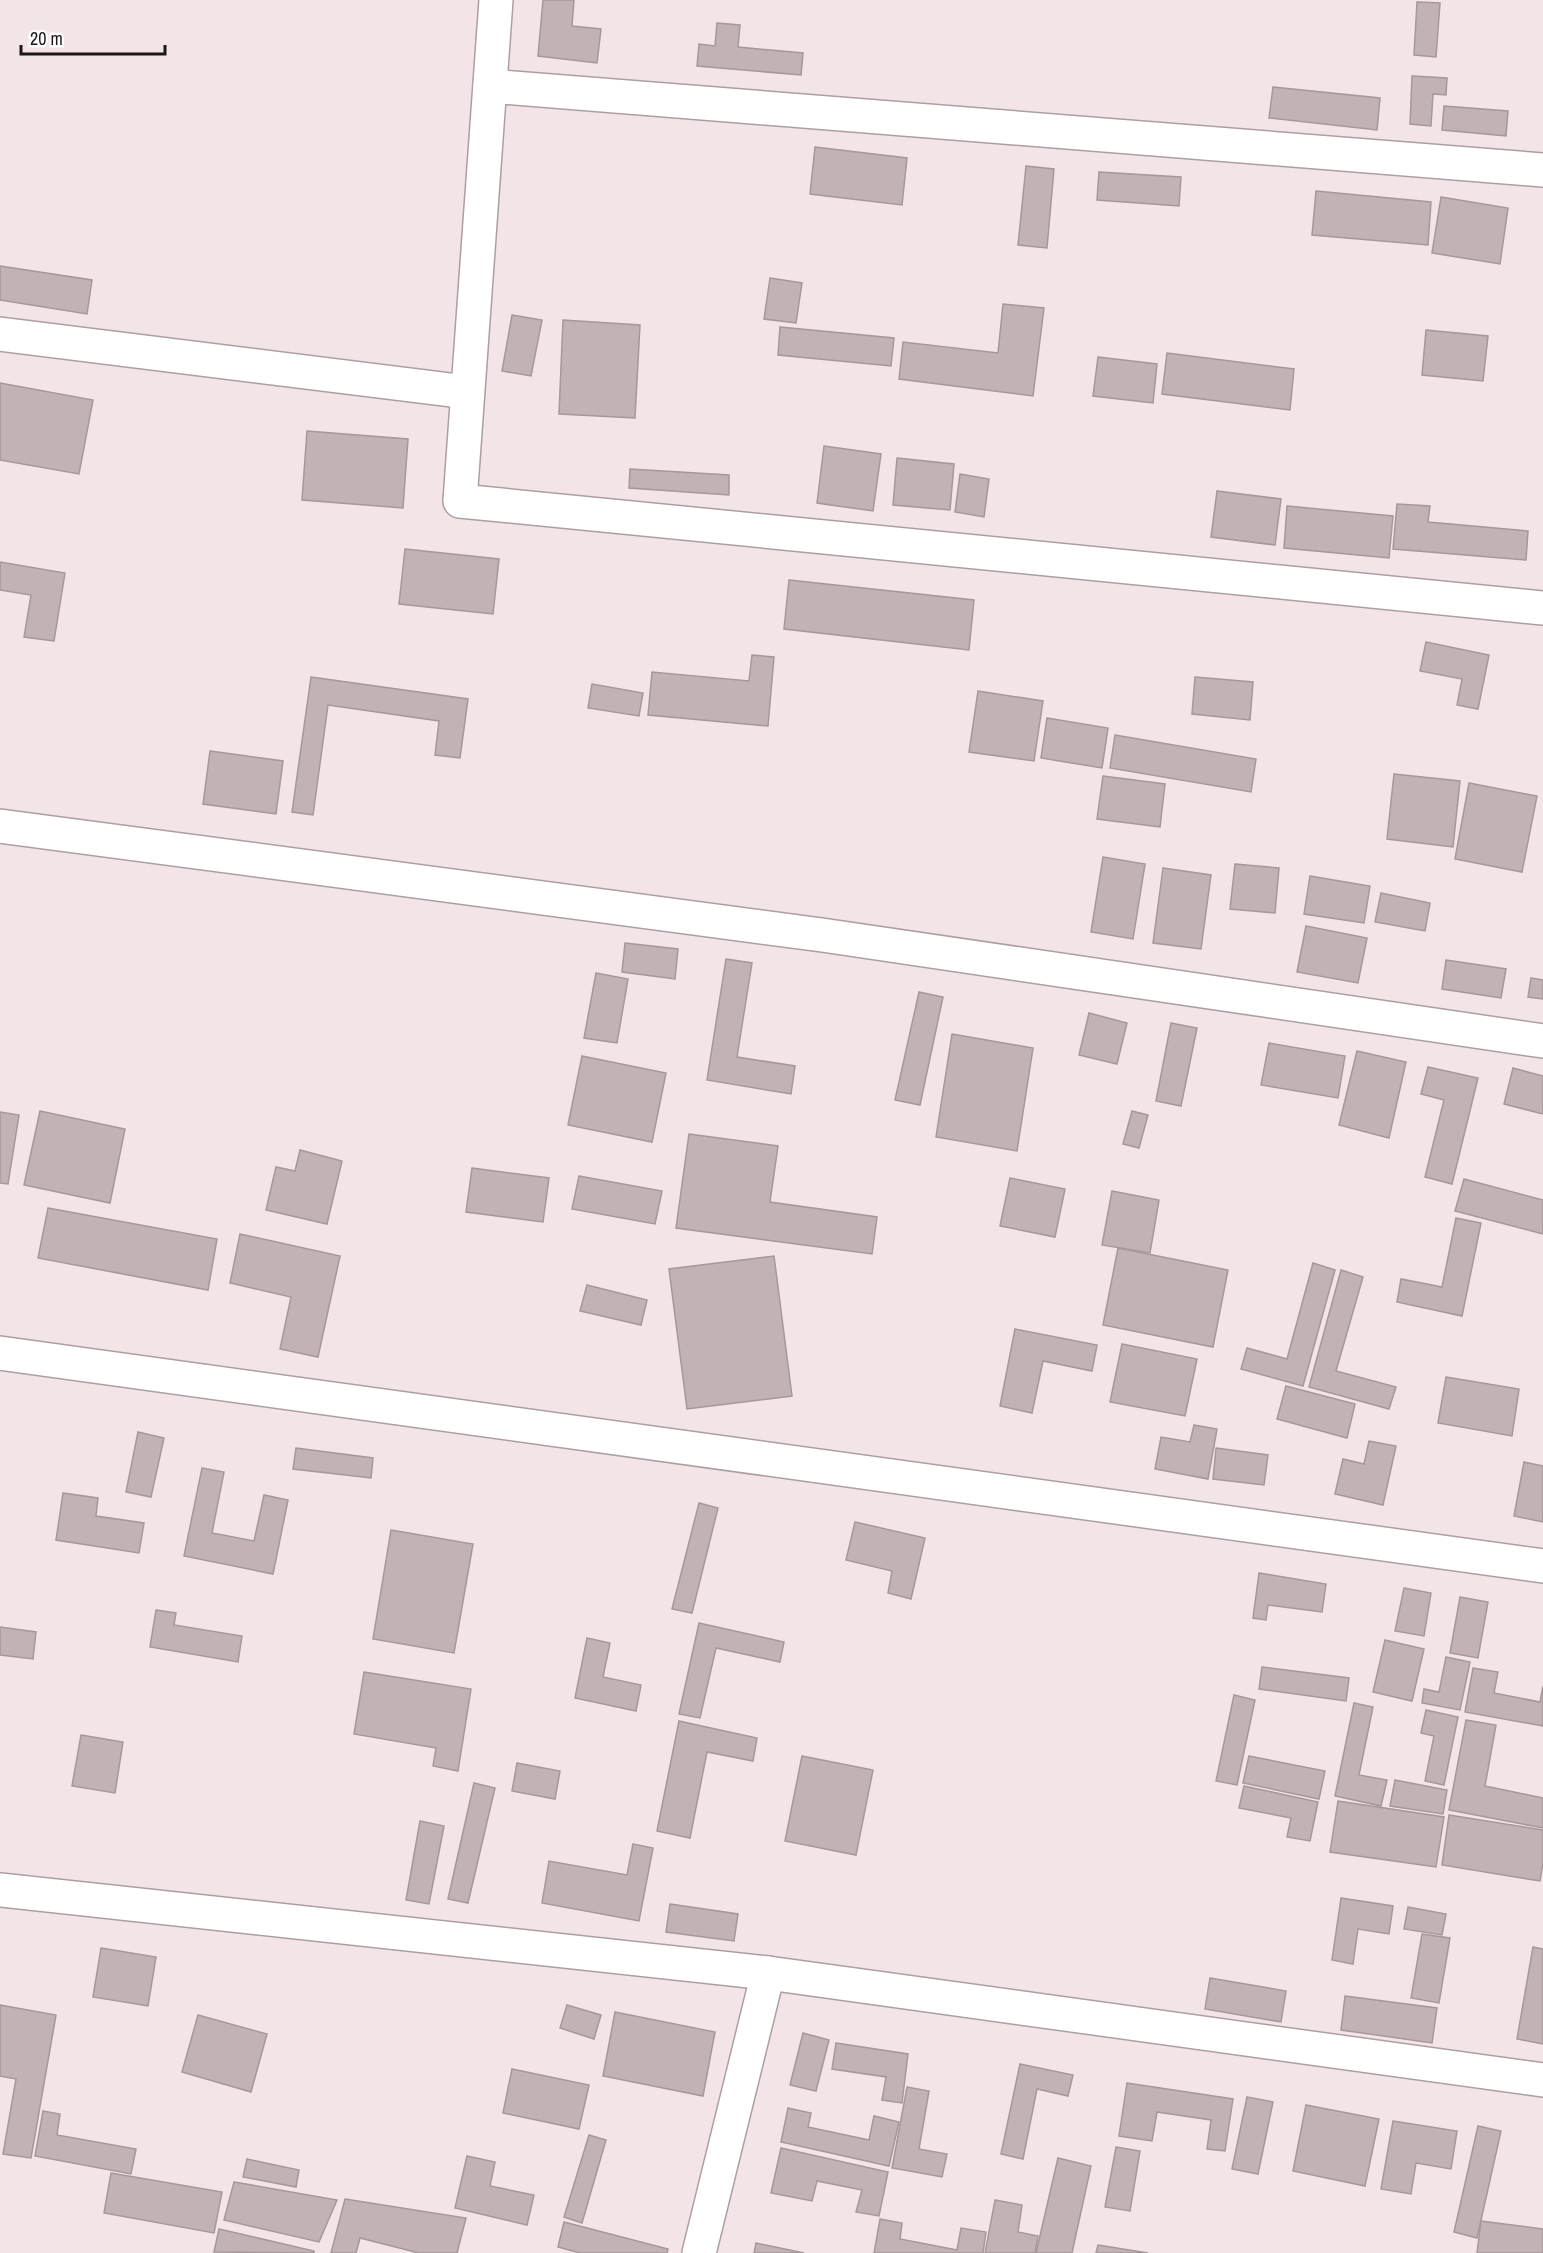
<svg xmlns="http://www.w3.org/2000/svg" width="1543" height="2253" font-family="'Archivo Narrow',sans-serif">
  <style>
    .building { fill: #c2b2b6; stroke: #a6979b; stroke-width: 1.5 }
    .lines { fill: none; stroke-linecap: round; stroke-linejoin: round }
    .minor-casing { stroke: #ad9ea2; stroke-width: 36 }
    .minor { stroke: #fff; stroke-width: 33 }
  </style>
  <rect width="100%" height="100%" fill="#f3e4e8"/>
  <g class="building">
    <path d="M 543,0 L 574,0 L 572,26 L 601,29 L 597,63 L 538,56 Z"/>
    <path d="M 1417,2 L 1440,3 L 1436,57 L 1414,55 Z"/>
    <path d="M 717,23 L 740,25 L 738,47 L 803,53 L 801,75 L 697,66 L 699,44 L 715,46 Z"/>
    <path d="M 1412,76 L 1447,78 L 1446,95 L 1433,94 L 1431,126 L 1410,124 Z"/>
    <path d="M 1273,87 L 1380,98 L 1377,130 L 1269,118 Z"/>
    <path d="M 1444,106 L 1508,111 L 1506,136 L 1442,130 Z"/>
    <path d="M 815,147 L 907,158 L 902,205 L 810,194 Z"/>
    <path d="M 1026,166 L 1054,169 L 1047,248 L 1018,245 Z"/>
    <path d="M 1099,172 L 1181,177 L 1179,206 L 1097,200 Z"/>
    <path d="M 1316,191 L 1431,202 L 1428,245 L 1312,235 Z"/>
    <path d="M 1441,197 L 1508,208 L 1500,264 L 1432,253 Z"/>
    <path d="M 0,266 L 92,280 L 87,314 L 0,300 Z"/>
    <path d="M 770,278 L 802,283 L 796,323 L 764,319 Z"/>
    <path d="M 1003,304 L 1044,308 L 1033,396 L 899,379 L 903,342 L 998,353 Z"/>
    <path d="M 512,315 L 542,320 L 531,376 L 502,371 Z"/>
    <path d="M 563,320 L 640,325 L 635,418 L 559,414 Z"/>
    <path d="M 780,327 L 894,338 L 891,366 L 778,355 Z"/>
    <path d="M 1426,330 L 1488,336 L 1483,381 L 1422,375 Z"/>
    <path d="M 1167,353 L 1294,369 L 1290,410 L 1162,394 Z"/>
    <path d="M 1098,357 L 1157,364 L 1153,403 L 1093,396 Z"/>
    <path d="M 0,383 L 93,400 L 79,474 L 0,460 Z"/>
    <path d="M 307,431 L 408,439 L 403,508 L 302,500 Z"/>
    <path d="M 824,446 L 881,454 L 873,511 L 817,503 Z"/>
    <path d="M 897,458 L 954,464 L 950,510 L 893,505 Z"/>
    <path d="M 630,469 L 729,475 L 729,495 L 629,488 Z"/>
    <path d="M 960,474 L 989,479 L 984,517 L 955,512 Z"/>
    <path d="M 1217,491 L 1281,499 L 1275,545 L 1211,537 Z"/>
    <path d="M 1397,504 L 1430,506 L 1428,522 L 1528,531 L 1526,560 L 1393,549 Z"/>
    <path d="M 1287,506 L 1393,516 L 1389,558 L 1284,548 Z"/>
    <path d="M 405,549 L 499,559 L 493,614 L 399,604 Z"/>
    <path d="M 0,562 L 65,573 L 54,641 L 24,637 L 31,595 L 0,590 Z"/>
    <path d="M 789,580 L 974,600 L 969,650 L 784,629 Z"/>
    <path d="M 1426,642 L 1489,655 L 1478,709 L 1457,705 L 1462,679 L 1420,671 Z"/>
    <path d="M 752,655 L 774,657 L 768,726 L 648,715 L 652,672 L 749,681 Z"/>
    <path d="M 311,677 L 468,699 L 460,758 L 435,755 L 439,721 L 328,705 L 313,815 L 292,812 Z"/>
    <path d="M 1195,677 L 1253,682 L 1250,720 L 1192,714 Z"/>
    <path d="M 592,684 L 643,693 L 639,716 L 588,708 Z"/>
    <path d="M 978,691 L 1043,701 L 1034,761 L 969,752 Z"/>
    <path d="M 1047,718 L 1108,728 L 1102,768 L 1041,758 Z"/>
    <path d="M 1115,735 L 1256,759 L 1251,792 L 1110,768 Z"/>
    <path d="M 210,751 L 283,761 L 276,814 L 203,804 Z"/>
    <path d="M 1394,774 L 1460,781 L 1453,847 L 1387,839 Z"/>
    <path d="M 1103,776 L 1165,784 L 1160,827 L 1097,819 Z"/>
    <path d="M 1469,783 L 1537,796 L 1522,872 L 1455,859 Z"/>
    <path d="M 1103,857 L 1145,864 L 1133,939 L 1091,932 Z"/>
    <path d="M 1235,864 L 1279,868 L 1275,913 L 1230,909 Z"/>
    <path d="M 1163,868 L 1211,875 L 1201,949 L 1153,943 Z"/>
    <path d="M 1310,876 L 1370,886 L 1364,923 L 1304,914 Z"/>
    <path d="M 1381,893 L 1430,903 L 1425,931 L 1375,922 Z"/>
    <path d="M 1306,926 L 1367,938 L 1358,983 L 1297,972 Z"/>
    <path d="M 625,943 L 678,949 L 675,979 L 622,972 Z"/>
    <path d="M 726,959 L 752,963 L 737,1057 L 795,1066 L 791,1094 L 707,1080 Z"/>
    <path d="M 1446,960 L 1506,969 L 1501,998 L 1442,989 Z"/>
    <path d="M 596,973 L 628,979 L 617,1043 L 584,1038 Z"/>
    <path d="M 1531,978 L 1543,980 L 1543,999 L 1528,997 Z"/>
    <path d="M 919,992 L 943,997 L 920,1105 L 895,1100 Z"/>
    <path d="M 1089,1013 L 1127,1023 L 1117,1064 L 1079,1055 Z"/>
    <path d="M 1171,1023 L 1197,1028 L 1181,1106 L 1156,1101 Z"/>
    <path d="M 952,1034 L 1033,1048 L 1017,1151 L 936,1137 Z"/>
    <path d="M 1269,1043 L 1345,1056 L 1338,1098 L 1261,1085 Z"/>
    <path d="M 1357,1051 L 1406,1062 L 1389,1138 L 1339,1125 Z"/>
    <path d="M 582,1056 L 666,1073 L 652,1142 L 568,1125 Z"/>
    <path d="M 1428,1067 L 1478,1078 L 1452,1184 L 1425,1177 L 1444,1100 L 1421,1094 Z"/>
    <path d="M 1513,1068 L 1543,1076 L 1543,1114 L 1504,1104 Z"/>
    <path d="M 40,1111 L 125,1129 L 110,1203 L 24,1185 Z"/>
    <path d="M 1132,1111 L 1148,1115 L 1139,1148 L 1123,1144 Z"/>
    <path d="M 0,1112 L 19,1115 L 8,1184 L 0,1183 Z"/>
    <path d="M 689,1134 L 778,1146 L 770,1202 L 877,1217 L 872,1254 L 676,1228 Z"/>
    <path d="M 300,1150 L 342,1161 L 327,1224 L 266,1210 L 276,1167 L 295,1171 Z"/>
    <path d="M 472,1168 L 549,1178 L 543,1222 L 466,1212 Z"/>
    <path d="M 579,1176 L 662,1191 L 655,1224 L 572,1209 Z"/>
    <path d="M 1010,1178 L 1065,1189 L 1055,1237 L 1000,1226 Z"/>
    <path d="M 1464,1179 L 1543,1200 L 1543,1234 L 1455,1211 Z"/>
    <path d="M 1112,1191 L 1159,1200 L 1150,1253 L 1102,1245 Z"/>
    <path d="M 48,1208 L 217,1239 L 208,1290 L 38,1258 Z"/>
    <path d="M 1456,1218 L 1481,1223 L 1462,1316 L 1397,1302 L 1401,1279 L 1442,1287 Z"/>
    <path d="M 240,1234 L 340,1256 L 318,1357 L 280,1349 L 291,1297 L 230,1283 Z"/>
    <path d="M 1118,1248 L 1228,1270 L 1213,1347 L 1103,1325 Z"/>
    <path d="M 774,1256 L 792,1396 L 687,1409 L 669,1269 Z"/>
    <path d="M 1313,1263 L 1335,1270 L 1303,1386 L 1241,1369 L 1247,1348 L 1287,1359 Z"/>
    <path d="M 1341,1270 L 1363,1277 L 1336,1371 L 1396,1387 L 1389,1409 L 1309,1387 Z"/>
    <path d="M 587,1285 L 647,1300 L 641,1325 L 580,1311 Z"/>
    <path d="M 1015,1329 L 1097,1345 L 1092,1371 L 1043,1361 L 1032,1413 L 1000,1406 Z"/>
    <path d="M 1122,1344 L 1197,1359 L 1185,1416 L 1110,1402 Z"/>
    <path d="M 1446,1377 L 1519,1389 L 1512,1436 L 1438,1423 Z"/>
    <path d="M 1286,1386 L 1355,1404 L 1347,1438 L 1277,1419 Z"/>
    <path d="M 1194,1425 L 1217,1429 L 1208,1479 L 1155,1469 L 1161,1437 L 1190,1442 Z"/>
    <path d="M 138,1432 L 164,1438 L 151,1497 L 126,1492 Z"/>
    <path d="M 1369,1441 L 1396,1446 L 1383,1505 L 1335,1494 L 1343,1459 L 1364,1464 Z"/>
    <path d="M 296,1448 L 373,1458 L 371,1478 L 293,1469 Z"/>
    <path d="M 1216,1448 L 1268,1455 L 1264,1485 L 1213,1479 Z"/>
    <path d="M 1524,1462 L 1543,1466 L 1543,1522 L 1514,1516 Z"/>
    <path d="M 202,1468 L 224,1472 L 212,1533 L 254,1541 L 264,1495 L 288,1500 L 273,1574 L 184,1556 Z"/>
    <path d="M 63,1493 L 98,1498 L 96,1516 L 144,1523 L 139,1553 L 56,1540 Z"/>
    <path d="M 699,1503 L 718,1508 L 692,1613 L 672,1609 Z"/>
    <path d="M 855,1522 L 925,1538 L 911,1599 L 888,1593 L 892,1571 L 846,1560 Z"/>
    <path d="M 391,1530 L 473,1544 L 454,1653 L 373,1639 Z"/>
    <path d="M 1259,1573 L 1326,1584 L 1322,1612 L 1268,1605 L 1266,1620 L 1253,1618 Z"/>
    <path d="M 1404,1588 L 1431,1593 L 1424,1636 L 1395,1631 Z"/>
    <path d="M 1460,1597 L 1488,1602 L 1478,1658 L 1450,1653 Z"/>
    <path d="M 156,1610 L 176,1613 L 174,1625 L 242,1636 L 238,1662 L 150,1647 Z"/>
    <path d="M 699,1623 L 784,1642 L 780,1662 L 716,1648 L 700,1718 L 679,1714 Z"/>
    <path d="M 0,1627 L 36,1632 L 33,1659 L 0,1655 Z"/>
    <path d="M 587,1638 L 610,1643 L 603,1677 L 641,1685 L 636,1711 L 575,1698 Z"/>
    <path d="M 1385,1640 L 1424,1649 L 1412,1701 L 1373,1692 Z"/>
    <path d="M 1446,1657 L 1470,1662 L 1460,1710 L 1422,1703 L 1424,1689 L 1439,1692 Z"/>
    <path d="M 1262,1667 L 1349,1678 L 1346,1701 L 1259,1689 Z"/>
    <path d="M 1473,1668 L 1498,1672 L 1494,1693 L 1540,1702 L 1543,1686 L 1543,1726 L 1465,1712 Z"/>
    <path d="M 364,1672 L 471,1689 L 458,1771 L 433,1766 L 436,1748 L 354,1734 Z"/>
    <path d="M 1234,1695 L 1255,1700 L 1237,1785 L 1216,1781 Z"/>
    <path d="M 1354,1703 L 1373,1707 L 1359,1775 L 1387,1780 L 1381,1806 L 1335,1796 Z"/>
    <path d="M 1426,1710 L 1458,1717 L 1444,1785 L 1425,1781 L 1434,1736 L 1421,1733 Z"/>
    <path d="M 1466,1720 L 1496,1725 L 1485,1786 L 1543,1798 L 1543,1828 L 1449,1810 Z"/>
    <path d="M 679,1721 L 757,1738 L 753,1761 L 707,1752 L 690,1838 L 657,1831 Z"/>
    <path d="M 81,1735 L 123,1742 L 115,1793 L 72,1786 Z"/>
    <path d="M 802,1756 L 873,1770 L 856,1855 L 785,1841 Z"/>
    <path d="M 1249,1756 L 1325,1771 L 1319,1799 L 1243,1783 Z"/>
    <path d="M 517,1763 L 560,1771 L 555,1799 L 512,1791 Z"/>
    <path d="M 1395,1780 L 1447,1790 L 1443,1814 L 1390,1806 Z"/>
    <path d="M 474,1783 L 495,1788 L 468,1903 L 448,1899 Z"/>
    <path d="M 1244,1786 L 1318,1802 L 1310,1841 L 1287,1837 L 1291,1818 L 1239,1808 Z"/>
    <path d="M 1338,1801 L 1444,1817 L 1436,1867 L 1330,1852 Z"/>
    <path d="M 1449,1815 L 1543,1830 L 1543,1863 L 1540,1881 L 1442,1865 Z"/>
    <path d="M 420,1821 L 444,1826 L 429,1904 L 406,1900 Z"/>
    <path d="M 633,1844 L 653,1848 L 639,1921 L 542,1903 L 549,1861 L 627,1875 Z"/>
    <path d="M 1341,1898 L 1393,1906 L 1389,1934 L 1358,1929 L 1353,1964 L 1332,1960 Z"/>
    <path d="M 670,1904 L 738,1914 L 734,1941 L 666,1932 Z"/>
    <path d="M 1408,1907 L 1446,1914 L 1442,1935 L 1404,1929 Z"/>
    <path d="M 1422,1934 L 1450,1938 L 1439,2003 L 1411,1998 Z"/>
    <path d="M 1533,1947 L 1543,1949 L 1543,2044 L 1517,2039 Z"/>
    <path d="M 101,1948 L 156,1957 L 148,2006 L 93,1997 Z"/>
    <path d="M 1210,1978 L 1286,1991 L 1281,2022 L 1205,2009 Z"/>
    <path d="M 1345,1996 L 1437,2008 L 1432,2043 L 1341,2030 Z"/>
    <path d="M 0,2005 L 56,2015 L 31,2158 L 3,2154 L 16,2079 L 0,2076 Z"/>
    <path d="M 567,2005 L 601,2015 L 594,2039 L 560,2028 Z"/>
    <path d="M 615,2012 L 715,2032 L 703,2096 L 603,2076 Z"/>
    <path d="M 198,2015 L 267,2034 L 251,2092 L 182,2072 Z"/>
    <path d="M 803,2033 L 829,2040 L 816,2091 L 790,2085 Z"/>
    <path d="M 836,2043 L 908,2054 L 902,2103 L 882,2100 L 886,2077 L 832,2069 Z"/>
    <path d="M 1020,2064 L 1073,2075 L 1068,2096 L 1037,2089 L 1023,2159 L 1001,2154 Z"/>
    <path d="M 512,2069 L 589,2085 L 579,2129 L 503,2113 Z"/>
    <path d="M 1127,2083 L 1233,2099 L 1225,2151 L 1207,2149 L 1211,2120 L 1157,2112 L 1152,2141 L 1119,2136 Z"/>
    <path d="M 907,2087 L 929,2091 L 919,2149 L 947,2154 L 942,2177 L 892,2168 Z"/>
    <path d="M 1247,2097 L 1273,2102 L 1258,2174 L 1232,2169 Z"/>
    <path d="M 1306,2105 L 1379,2119 L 1365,2186 L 1293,2171 Z"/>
    <path d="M 788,2108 L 811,2113 L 808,2127 L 869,2140 L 874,2116 L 899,2122 L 889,2166 L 781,2142 Z"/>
    <path d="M 43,2111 L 60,2114 L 57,2135 L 136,2149 L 131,2174 L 35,2156 Z"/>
    <path d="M 1393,2121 L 1457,2131 L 1451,2169 L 1416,2163 L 1411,2194 L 1381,2189 Z"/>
    <path d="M 1478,2126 L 1501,2131 L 1477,2238 L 1454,2232 Z"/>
    <path d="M 589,2135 L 606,2140 L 582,2223 L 564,2217 Z"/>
    <path d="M 1116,2147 L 1140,2151 L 1130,2211 L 1105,2207 Z"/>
    <path d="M 781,2148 L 888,2172 L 879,2216 L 856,2212 L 862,2190 L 817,2181 L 812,2201 L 771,2193 Z"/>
    <path d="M 467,2156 L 495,2162 L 490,2186 L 534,2195 L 527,2225 L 455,2208 Z"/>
    <path d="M 1058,2158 L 1091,2166 L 1072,2253 L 1036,2253 Z"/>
    <path d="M 247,2159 L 299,2170 L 296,2187 L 243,2177 Z"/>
    <path d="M 111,2173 L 222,2192 L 214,2233 L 104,2213 Z"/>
    <path d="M 234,2182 L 337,2200 L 319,2242 L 224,2220 Z"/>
    <path d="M 345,2199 L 466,2218 L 457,2253 L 419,2253 L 360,2238 L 356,2253 L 331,2253 Z"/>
    <path d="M 995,2200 L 1022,2205 L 1018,2232 L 1038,2236 L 1035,2253 L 985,2253 Z"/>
    <path d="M 880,2219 L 902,2223 L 900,2239 L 957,2250 L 961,2228 L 986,2232 L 983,2253 L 874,2253 Z"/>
    <path d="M 1481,2221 L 1543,2229 L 1543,2253 L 1477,2253 Z"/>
    <path d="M 564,2222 L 668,2249 L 667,2253 L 580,2253 L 558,2247 Z"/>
    <path d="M 219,2229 L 314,2251 L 314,2253 L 214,2252 Z"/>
    <path d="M 756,2243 L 804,2253 L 754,2253 Z"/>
    <path d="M 1098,2245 L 1148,2253 L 1096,2253 Z"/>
  </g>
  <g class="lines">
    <g class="minor-casing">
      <g id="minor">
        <path d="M 496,0 L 460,501 L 1543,608"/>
        <path d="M 490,86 L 1543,170"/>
        <path d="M 0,334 L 467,392"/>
        <path d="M 0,826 L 822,935 L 1543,1041"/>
        <path d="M 0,1353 L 1543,1566"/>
        <path d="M 0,1890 L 768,1973 L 1543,2080"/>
        <path d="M 699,2253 L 768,1973"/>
      </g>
    </g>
    <use href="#minor" class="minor"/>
  </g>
  <path d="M21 45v9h144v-9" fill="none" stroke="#1b1617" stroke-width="3"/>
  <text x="30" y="45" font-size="18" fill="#1b1617" stroke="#ffffff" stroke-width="4.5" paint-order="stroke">20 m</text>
</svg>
